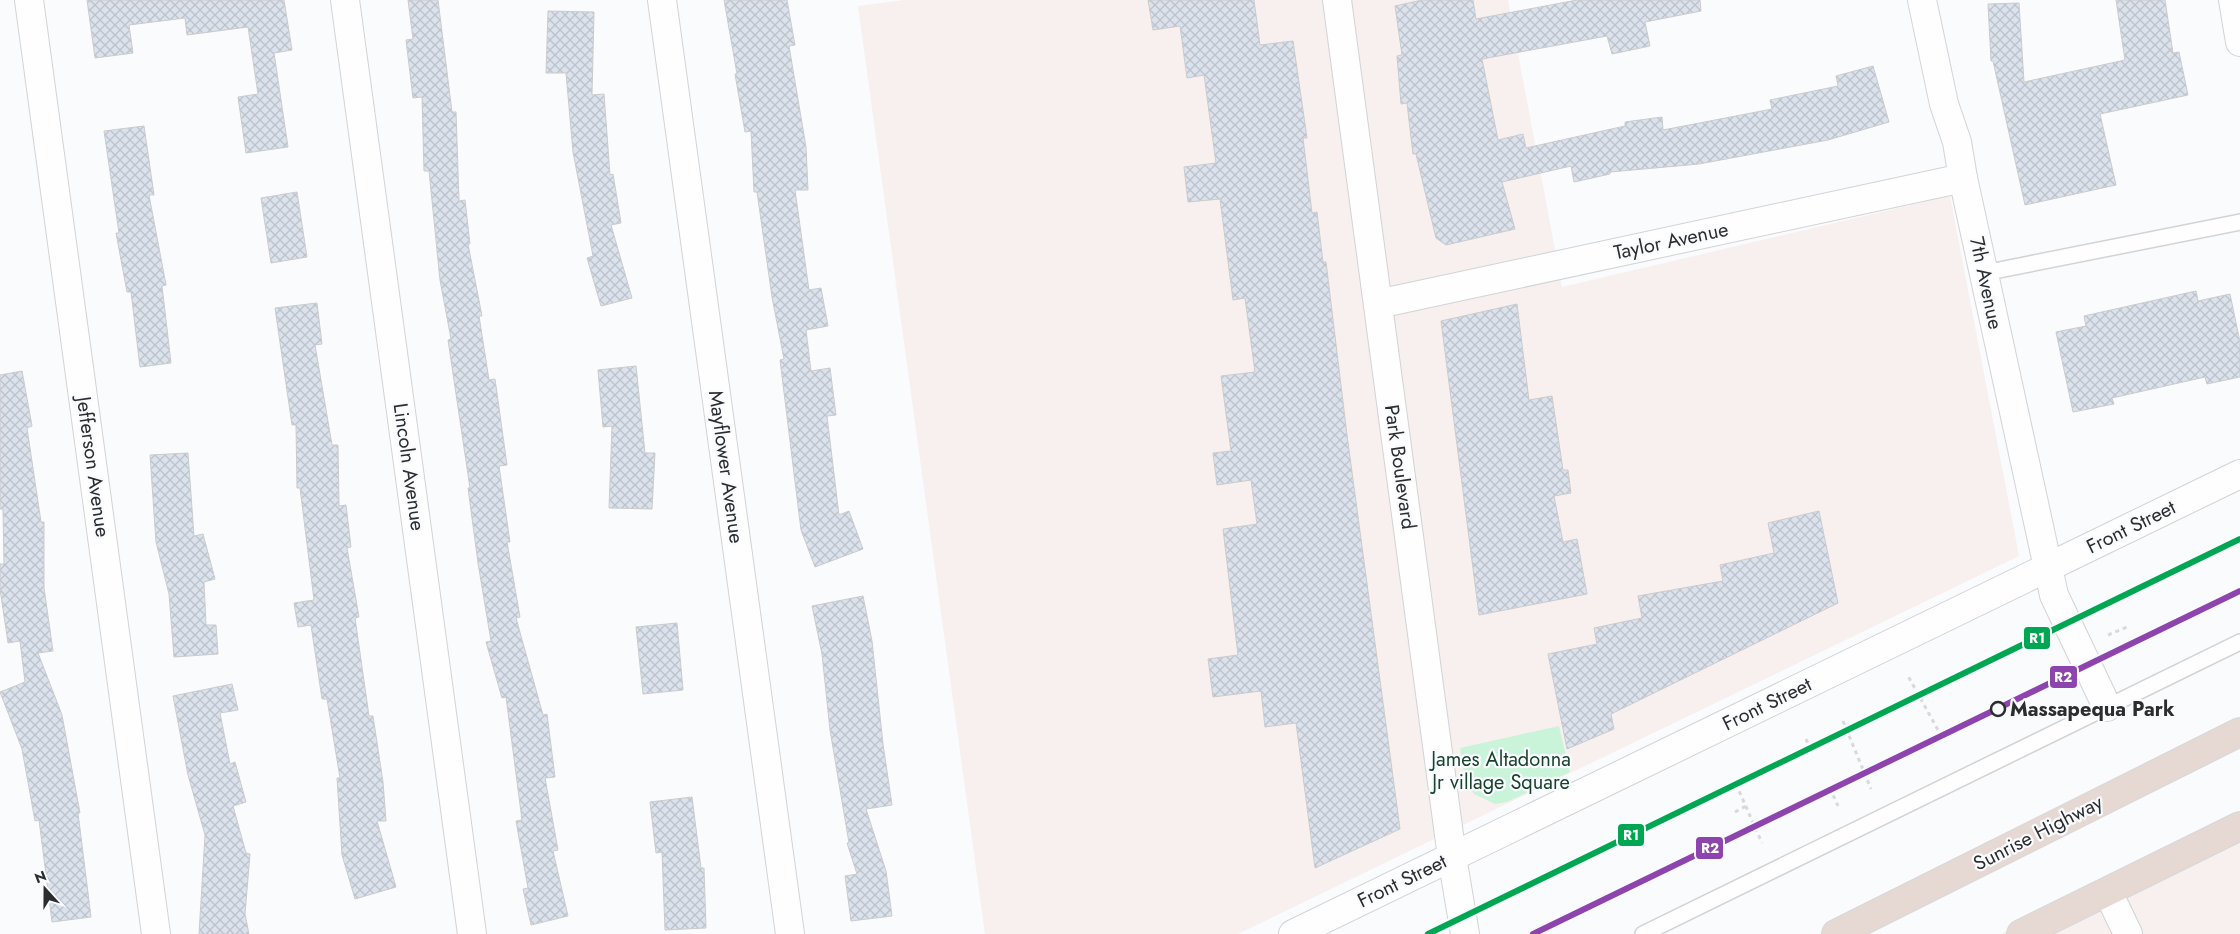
<svg xmlns="http://www.w3.org/2000/svg" width="2240" height="934" font-family="Jost,sans-serif">
  <style>
    .commercial { fill: #f8efef }
    .green { fill: #caf4da }
    .building { fill: url(#building-cross-hatch); stroke: #cbcbcd }
    .lines { fill: none; stroke-linecap: round; stroke-linejoin: round }
    .lane-casing { stroke: #d2d3d5; stroke-width: 18 }
    .street-casing { stroke: #d2d3d5; stroke-width: 30 }
    .secondary-casing { stroke: #d2d3d5; stroke-width: 30 }
    .highway-casing { stroke: #d7d8d9; stroke-width: 30 }
    .path { stroke: #d9d9da; stroke-width: 3; stroke-dasharray: 4 4; stroke-linecap: butt }
    .lane { stroke: #fefeff; stroke-width: 15 }
    .street { stroke: #fefeff; stroke-width: 28 }
    .secondary { stroke: #fefeff; stroke-width: 28 }
    .highway { stroke: #e6d8d3; stroke-width: 28 }
    .rail-1-casing { stroke: #f9fbfe; stroke-width: 10 }
    .rail-2-casing { stroke: #f9fbfe; stroke-width: 10 }
    .rail-1 { stroke: #00a651; stroke-width: 6 }
    .rail-2 { stroke: #8e44ad; stroke-width: 6 }
    .stop-dot { fill: #f9fbfe; stroke: #2c2d2e; stroke-width: 2.5 }
    .labels { text-anchor: middle; dominant-baseline: central; stroke-width: 4.5; stroke-linejoin: round; paint-order: stroke }
    .street-label { font-size: 20px; fill: #2c2d2e; stroke: #f9fbfe }
    .stop-label { font-size: 20px; font-weight: bold; fill: #2c2d2e; stroke: #f9fbfe; text-anchor: start }
    .park-label { font-size: 20px; fill: #19422b; stroke: #f9fbfe }
    .line-badge { stroke: #f9fbfe; stroke-width: 2 }
    .badge-label { font-size: 14px; text-anchor: middle; font-weight: bold; fill: #fff }
  </style>
  <defs>
    <pattern id="building-cross-hatch" width="8" height="8" patternUnits="userSpaceOnUse" patternTransform="scale(1.25)"><rect width="8" height="8" fill="#dbe2ec"/><path d="M0 0l8 8M0 8l8-8" fill="none" stroke="#bcc2cb"/></pattern>
  </defs>
  <rect width="100%" height="100%" fill="#fafbfd"/>
  <g class="commercial">
    <path d="M 904,0 L 1508,0 L 1562,287 L 1950,196 L 2019,556 L 1238,934 L 985,934 L 858,6 Z"/>
    <path d="M 2240,819 L 2240,934 L 2001,934 Z"/>
  </g>
  <path class="green" d="M 1559,726 L 1570,772 L 1507,802 L 1495,804 L 1474,794 L 1466,784 L 1460,748 Z"/>
  <g class="building">
    <path d="M 87,0 L 284,0 L 292,50 L 274,53 L 288,147 L 246,153 L 238,97 L 258,94 L 248,27 L 187,35 L 185,18 L 129,25 L 133,53 L 95,58 Z"/>
    <path d="M 408,0 L 438,0 L 452,112 L 456,112 L 459,201 L 465,200 L 470,244 L 468,244 L 482,316 L 479,316 L 489,380 L 495,379 L 507,465 L 499,466 L 510,542 L 507,542 L 520,617 L 516,618 L 543,715 L 547,714 L 555,777 L 545,778 L 558,850 L 553,851 L 568,916 L 531,925 L 523,889 L 528,888 L 516,821 L 522,820 L 506,697 L 502,698 L 486,642 L 491,641 L 478,563 L 468,488 L 470,488 L 448,340 L 451,339 L 440,280 L 429,171 L 424,171 L 422,97 L 413,98 L 406,40 L 413,39 Z"/>
    <path d="M 724,0 L 787,0 L 795,45 L 789,46 L 806,147 L 808,190 L 795,190 L 809,290 L 821,288 L 828,326 L 806,330 L 811,371 L 830,368 L 836,415 L 827,416 L 839,515 L 849,511 L 863,549 L 815,567 L 801,530 L 780,360 L 784,359 L 772,297 L 757,192 L 754,192 L 751,131 L 745,132 L 735,74 L 737,74 Z"/>
    <path d="M 1148,0 L 1254,0 L 1260,45 L 1293,41 L 1307,138 L 1303,138 L 1312,213 L 1317,212 L 1323,262 L 1326,262 L 1347,435 L 1400,829 L 1315,868 L 1296,723 L 1265,727 L 1261,691 L 1213,697 L 1208,659 L 1238,655 L 1223,529 L 1257,524 L 1251,480 L 1217,485 L 1213,453 L 1231,451 L 1221,376 L 1255,372 L 1245,298 L 1233,300 L 1220,199 L 1188,202 L 1184,167 L 1216,163 L 1204,75 L 1187,78 L 1180,26 L 1153,30 Z"/>
    <path d="M 1422,0 L 1473,0 L 1476,19 L 1577,0 L 1700,0 L 1701,11 L 1645,22 L 1650,46 L 1612,54 L 1607,36 L 1482,59 L 1498,140 L 1523,134 L 1526,148 L 1625,126 L 1625,122 L 1662,117 L 1663,130 L 1772,109 L 1770,100 L 1838,86 L 1836,76 L 1873,66 L 1889,122 L 1828,140 L 1699,164 L 1610,172 L 1610,174 L 1574,182 L 1571,166 L 1502,182 L 1515,229 L 1446,245 L 1436,238 L 1416,154 L 1413,154 L 1407,103 L 1401,104 L 1397,56 L 1402,55 L 1395,6 Z"/>
    <path d="M 2116,0 L 2165,0 L 2173,53 L 2179,52 L 2188,95 L 2100,114 L 2116,185 L 2025,205 L 1993,61 L 1991,61 L 1988,4 L 2019,3 L 2024,82 L 2125,60 Z"/>
    <path d="M 548,11 L 594,12 L 592,95 L 604,94 L 610,175 L 613,174 L 621,223 L 611,225 L 632,298 L 601,306 L 587,258 L 593,256 L 573,152 L 566,73 L 546,73 Z"/>
    <path d="M 144,126 L 154,195 L 149,195 L 166,285 L 162,286 L 171,363 L 140,367 L 131,292 L 127,292 L 116,233 L 119,233 L 104,131 Z"/>
    <path d="M 297,192 L 307,257 L 271,263 L 261,198 Z"/>
    <path d="M 2196,291 L 2198,301 L 2230,294 L 2240,342 L 2240,377 L 2207,384 L 2205,377 L 2112,398 L 2114,404 L 2073,412 L 2056,332 L 2086,326 L 2084,316 Z"/>
    <path d="M 317,303 L 322,344 L 315,345 L 332,445 L 338,445 L 339,506 L 346,505 L 351,547 L 347,548 L 359,617 L 355,618 L 369,716 L 373,716 L 383,782 L 386,821 L 377,821 L 396,887 L 355,899 L 342,855 L 337,778 L 340,778 L 327,699 L 322,699 L 311,625 L 298,627 L 294,603 L 314,600 L 300,488 L 297,488 L 296,425 L 292,425 L 275,308 Z"/>
    <path d="M 1517,304 L 1529,400 L 1552,396 L 1563,470 L 1568,470 L 1571,493 L 1554,496 L 1563,542 L 1577,539 L 1587,594 L 1479,615 L 1441,321 Z"/>
    <path d="M 636,366 L 645,453 L 655,453 L 652,509 L 609,508 L 612,426 L 603,427 L 598,370 Z"/>
    <path d="M 22,371 L 32,426 L 27,428 L 41,522 L 44,522 L 44,588 L 53,651 L 38,653 L 62,715 L 80,813 L 78,813 L 91,917 L 52,922 L 39,820 L 35,821 L 22,749 L 0,692 L 25,682 L 20,641 L 8,643 L 0,589 L 0,564 L 4,564 L 3,509 L 0,509 L 0,375 Z"/>
    <path d="M 188,453 L 194,536 L 203,534 L 215,579 L 204,582 L 206,625 L 216,625 L 218,654 L 174,657 L 169,594 L 156,542 L 150,455 Z"/>
    <path d="M 1819,511 L 1838,603 L 1611,714 L 1614,729 L 1567,749 L 1548,654 L 1597,644 L 1594,628 L 1642,618 L 1638,596 L 1723,581 L 1720,565 L 1774,553 L 1768,523 Z"/>
    <path d="M 863,596 L 872,641 L 883,744 L 892,805 L 866,809 L 886,871 L 892,916 L 851,921 L 845,876 L 857,874 L 847,843 L 849,843 L 830,730 L 822,654 L 812,606 Z"/>
    <path d="M 677,623 L 683,690 L 643,694 L 636,627 Z"/>
    <path d="M 232,684 L 238,710 L 220,713 L 230,764 L 235,762 L 246,802 L 233,806 L 246,853 L 250,854 L 245,914 L 249,934 L 199,934 L 205,835 L 188,775 L 173,696 Z"/>
    <path d="M 692,797 L 701,868 L 704,868 L 706,928 L 665,930 L 662,852 L 656,853 L 650,802 Z"/>
  </g>
  <g class="lines">
    <g class="lane-casing">
      <g id="lane">
        <path d="M 1984,273 L 2240,222"/>
        <path d="M 1643,934 L 2240,642"/>
      </g>
    </g>
    <g class="street-casing">
      <g id="street">
        <path d="M 29,0 L 156,934"/>
        <path d="M 345,0 L 472,934"/>
        <path d="M 662,0 L 790,934"/>
        <path d="M 1922,0 L 1944,104 L 1957,142 L 1963,178 L 2054,595 L 2107,707"/>
        <path d="M 2233,0 L 2240,42"/>
        <path d="M 1378,304 L 1963,178"/>
        <path d="M 2108,892 L 2128,934"/>
        <path d="M 1293,934 L 2240,474"/>
      </g>
    </g>
    <g class="secondary-casing">
      <path id="secondary" d="M 1337,0 L 1452,857 L 1465,934"/>
    </g>
    <g class="highway-casing">
      <g id="highway">
        <path d="M 1836,934 L 2240,732"/>
        <path d="M 2021,934 L 2240,826"/>
      </g>
    </g>
    <g class="path">
      <path d="M 2108,635 L 2127,627"/>
      <path d="M 1843,721 L 1871,789"/>
      <path d="M 1806,739 L 1812,753"/>
      <path d="M 1866,776 L 1943,739 L 1908,676"/>
      <path d="M 1736,784 L 1762,843"/>
      <path d="M 1830,788 L 1838,806"/>
      <path d="M 1735,812 L 1746,806"/>
    </g>
    <use href="#lane" class="lane"/>
    <use href="#street" class="street"/>
    <use href="#secondary" class="secondary"/>
    <use href="#highway" class="highway"/>
    <g class="rail-1-casing">
      <path id="rail-1" d="M 1428,934 L 2240,539"/>
    </g>
    <g class="rail-2-casing">
      <path id="rail-2" d="M 1533,934 L 2240,591"/>
    </g>
    <use href="#rail-1" class="rail-1"/>
    <use href="#rail-2" class="rail-2"/>
  </g>
  <circle class="stop-dot" cx="1998" cy="709" r="7"/>
  <g class="labels">
    <g class="street-label">
      <text transform="translate(1671 241) rotate(-12)">Taylor Avenue</text>
      <text transform="translate(1986 283) rotate(78)">7th Avenue</text>
      <text transform="translate(93 467) rotate(82)">Jefferson Avenue</text>
      <text transform="translate(409 467) rotate(82)">Lincoln Avenue</text>
      <text transform="translate(726 467) rotate(82)">Mayflower Avenue</text>
      <text transform="translate(1400 467) rotate(82)">Park Boulevard</text>
      <text transform="translate(2131 527) rotate(-26)">Front Street</text>
      <text transform="translate(1767 704) rotate(-26)">Front Street</text>
      <text transform="translate(2038 833) rotate(-27)">Sunrise Highway</text>
      <text transform="translate(1402 881) rotate(-26)">Front Street</text>
    </g>
    <g class="stop-label">
      <text x="2010" y="709">Massapequa Park</text>
    </g>
    <g class="park-label">
      <text x="1501" y="759">James Altadonna<tspan x="1501" dy="23">Jr village Square</tspan></text>
    </g>
  </g>
  <g class="line-badge">
    <rect x="2023" y="626" width="28" height="24" rx="5" fill="#00a651"/>
    <rect x="2049" y="665" width="29" height="24" rx="5" fill="#8e44ad"/>
    <rect x="1617" y="823" width="28" height="24" rx="5" fill="#00a651"/>
    <rect x="1695" y="836" width="29" height="24" rx="5" fill="#8e44ad"/>
  </g>
  <g class="badge-label">
    <text x="2037" y="643">R1</text>
    <text x="2063" y="682">R2</text>
    <text x="1631" y="840">R1</text>
    <text x="1710" y="853">R2</text>
  </g>
  <g transform="translate(45 889) rotate(339)" stroke="#f9fbfe" stroke-width="4" paint-order="stroke">
  <path d="M0-4L9 19L0 12L-9 19Z" fill="#2c2d2e"/>
  <text y="-8" font-size="14" font-weight="bold" text-anchor="middle" fill="#2c2d2e">N</text>
  </g>
</svg>
